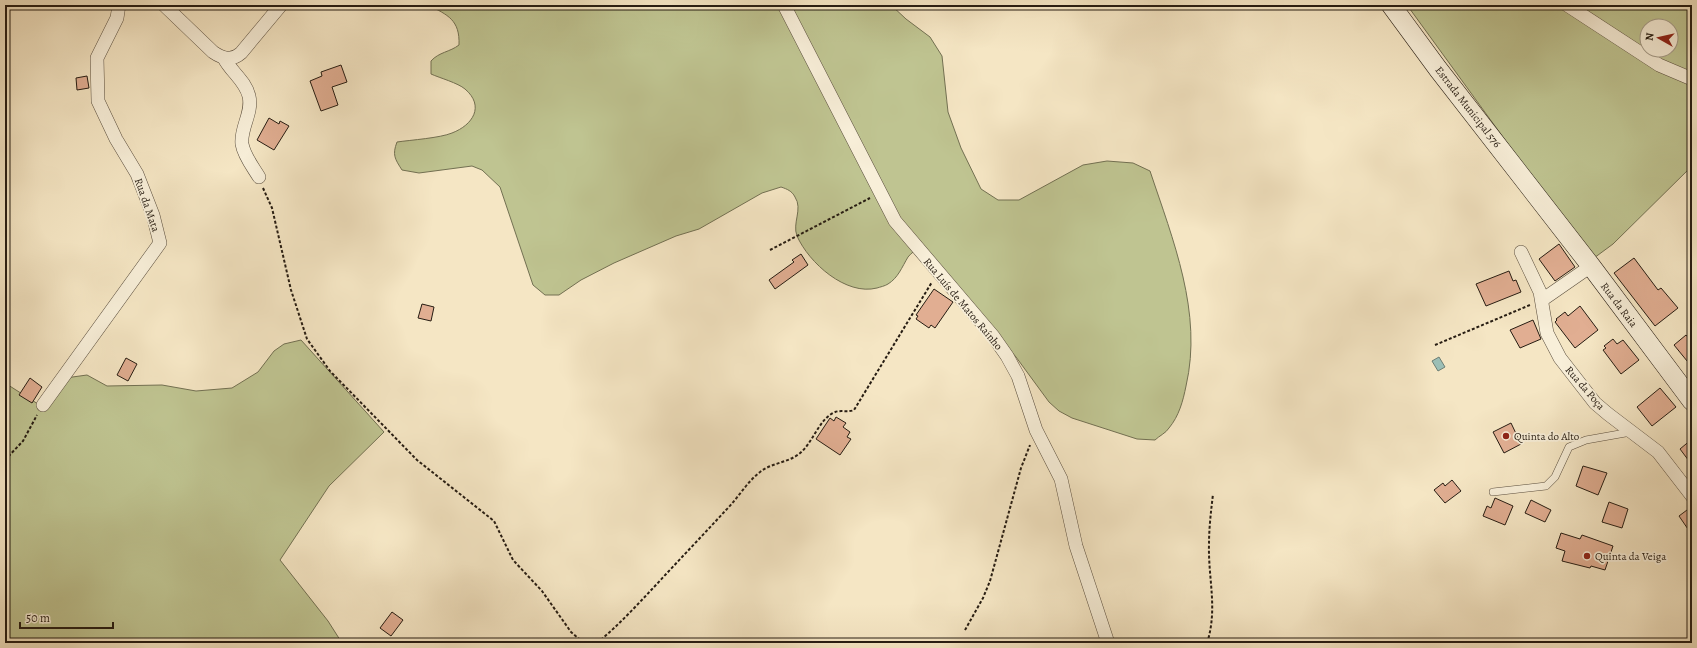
<svg xmlns="http://www.w3.org/2000/svg" width="1697" height="648" font-family="Alegreya,serif">
  <style>
    .green { fill: #bfc491; stroke: #727052; fill-rule: evenodd }
    .water { fill: #9cbfb6; stroke: #6d7e74 }
    .building { fill: #e1ae92; stroke: #261c12 }
    .lines { fill: none; stroke-linecap: round; stroke-linejoin: round }
    .lane-casing { stroke: #5a4e3e; stroke-width: 8 }
    .street-casing { stroke: #5a4e3e; stroke-width: 14 }
    .secondary-casing { stroke: #261c12; stroke-width: 20 }
    .path { stroke: #261c12; stroke-width: 2; stroke-dasharray: 3 2; stroke-linecap: butt }
    .lane { stroke: #f8efd9; stroke-width: 7 }
    .street { stroke: #f8efd9; stroke-width: 13 }
    .secondary { stroke: #f8efd9; stroke-width: 19 }
    .poi-dot { fill: #8f2418; stroke: #f8efd9; stroke-width: 1.5 }
    .labels { text-anchor: middle; dominant-baseline: central; stroke-width: 3.5; stroke-linejoin: round; paint-order: stroke }
    .street-label { font-size: 11px; fill: #261c12; stroke: #f8efd9 }
    .poi-label { font-size: 11px; fill: #261c12; stroke: #f8efd9; text-anchor: start }
  </style>
  <rect width="100%" height="100%" fill="#f5e6c4"/>
  <filter id="stains"><feTurbulence type="fractalNoise" baseFrequency=".005" numOctaves="4"/><feColorMatrix values="0 0 0 0 .2 0 0 0 0 .09 0 0 0 0 .02 0 0 0 .5 -.17"/></filter>
  <radialGradient id="worn" r=".72"><stop offset=".6" stop-color="#630" stop-opacity="0"/><stop offset="1" stop-color="#630" stop-opacity=".3"/></radialGradient>
  <g class="green">
    <path d="M 428,5 L 891,5 L 906,19 L 930,37 L 942,56 L 948,112 L 961,148 L 981,189 L 998,200 L 1019,200 L 1083,165 L 1107,161 L 1133,163 L 1150,171 C 1173,240 1203,313 1186,386 C 1183,401 1179,416 1169,428 C 1166,433 1159,436 1155,440 L 1137,439 L 1072,418 L 1059,411 L 1049,402 L 1016,357 L 974,306 L 920,247 C 916,250 911,253 908,257 C 902,267 898,278 888,284 C 885,286 880,287 877,288 C 846,296 809,263 797,236 C 792,223 803,209 795,197 C 792,191 787,189 781,187 L 762,193 L 699,229 L 676,236 L 614,263 L 581,280 L 559,295 L 545,295 L 533,285 L 500,187 L 482,170 L 472,166 L 419,173 L 402,170 C 395,159 392,155 397,142 C 411,140 440,138 452,133 C 473,125 485,106 465,89 C 458,83 440,78 431,74 L 431,61 C 439,52 450,52 459,45 C 460,20 448,15 428,5 Z"/>
    <path d="M 1407,5 L 1692,5 L 1692,166 L 1613,244 L 1594,258 L 1556,210 ZM 1647,26 L 1671,26 L 1671,50 L 1647,50 Z"/>
    <path d="M 301,340 L 384,432 L 329,486 L 280,560 L 328,621 L 342,643 L 5,643 L 5,383 L 38,404 L 58,379 L 87,375 L 107,386 L 162,385 L 196,391 L 232,388 L 258,372 L 274,351 L 284,344 Z"/>
  </g>
  <path class="water" d="M 1439,357 L 1445,367 L 1438,371 L 1432,361 Z"/>
  <g class="building">
    <path d="M 341,65 L 347,82 L 332,87 L 338,105 L 321,111 L 310,81 L 322,76 L 321,72 Z"/>
    <path d="M 87,76 L 89,88 L 77,90 L 76,78 Z"/>
    <path d="M 269,118 L 279,124 L 280,121 L 289,126 L 274,150 L 257,140 Z"/>
    <path d="M 1559,244 L 1575,267 L 1555,281 L 1539,259 Z"/>
    <path d="M 801,254 L 808,265 L 775,289 L 769,280 L 794,262 L 792,260 Z"/>
    <path d="M 1634,258 L 1658,290 L 1661,288 L 1678,308 L 1655,326 L 1614,273 Z"/>
    <path d="M 1509,271 L 1513,281 L 1516,280 L 1521,292 L 1486,306 L 1476,284 Z"/>
    <path d="M 934,289 L 953,302 L 935,328 L 931,325 L 929,328 L 916,319 L 918,316 L 916,315 Z"/>
    <path d="M 422,304 L 434,307 L 431,321 L 418,318 Z"/>
    <path d="M 1580,306 L 1598,330 L 1575,348 L 1555,322 L 1557,320 L 1556,319 L 1565,312 L 1568,316 Z"/>
    <path d="M 1533,320 L 1541,339 L 1520,348 L 1510,330 Z"/>
    <path d="M 1686,335 L 1692,342 L 1692,367 L 1674,345 Z"/>
    <path d="M 1613,339 L 1617,344 L 1623,340 L 1639,360 L 1621,374 L 1603,350 L 1606,348 L 1604,346 Z"/>
    <path d="M 126,358 L 137,364 L 128,381 L 117,375 Z"/>
    <path d="M 30,378 L 42,387 L 32,403 L 19,395 Z"/>
    <path d="M 1660,388 L 1676,407 L 1652,426 L 1637,407 Z"/>
    <path d="M 836,417 L 846,423 L 843,427 L 850,432 L 847,437 L 851,439 L 840,455 L 816,439 L 830,418 L 834,421 Z"/>
    <path d="M 1511,423 L 1521,444 L 1504,453 L 1493,432 Z"/>
    <path d="M 1692,439 L 1692,465 L 1680,449 Z"/>
    <path d="M 1583,466 L 1607,473 L 1598,495 L 1576,486 Z"/>
    <path d="M 1452,480 L 1461,491 L 1445,503 L 1434,490 L 1443,483 L 1445,486 Z"/>
    <path d="M 1495,498 L 1513,506 L 1505,525 L 1483,516 L 1487,506 L 1491,508 Z"/>
    <path d="M 1531,500 L 1551,510 L 1545,522 L 1525,513 Z"/>
    <path d="M 1609,502 L 1628,509 L 1622,528 L 1602,522 Z"/>
    <path d="M 1687,510 L 1692,516 L 1692,535 L 1679,516 Z"/>
    <path d="M 1561,533 L 1580,539 L 1582,535 L 1613,546 L 1605,570 L 1591,566 L 1590,568 L 1562,561 L 1565,551 L 1556,548 Z"/>
    <path d="M 392,612 L 403,620 L 391,636 L 380,628 Z"/>
  </g>
  <g class="lines">
    <g class="lane-casing">
      <path id="lane" d="M 1493,492 L 1546,486 L 1555,477 L 1569,447 L 1586,440 L 1631,432"/>
    </g>
    <g class="street-casing">
      <g id="street">
        <path d="M 164,5 L 213,52 C 223,59 232,61 241,53 L 281,5"/>
        <path d="M 784,5 L 895,221 L 993,336 L 1007,356 L 1018,376 L 1036,430 L 1061,479 L 1076,546 L 1108,643"/>
        <path d="M 1567,5 L 1659,65 L 1692,79"/>
        <path d="M 224,58 C 231,72 245,80 249,96 C 253,113 240,128 242,144 C 244,156 253,167 259,177"/>
        <path d="M 1521,252 L 1540,292 L 1547,333 L 1560,358 L 1595,403 L 1608,414 L 1658,452 L 1692,496"/>
        <path d="M 1542,300 L 1591,266"/>
        <path d="M 43,405 L 160,243 L 153,215 L 137,174 L 116,139 L 98,101 L 97,58 L 117,18 L 119,5"/>
      </g>
    </g>
    <g class="secondary-casing">
      <path id="secondary" d="M 1391,5 L 1438,69 L 1591,266 L 1692,401"/>
    </g>
    <g class="path">
      <path d="M 263,188 L 272,208 L 291,290 L 307,339 L 330,371 L 417,460 L 494,521 L 513,560 L 542,591 L 571,632 L 584,643"/>
      <path d="M 770,250 L 870,198"/>
      <path d="M 1435,345 L 1530,305"/>
      <path d="M 5,460 L 23,441 L 37,415"/>
      <path d="M 965,630 L 983,598 L 990,581 L 1021,468 L 1030,445"/>
      <path d="M 5,640 L 8,643"/>
      <path d="M 597,643 C 618,626 637,605 655,586 C 679,560 703,535 726,510 C 738,498 747,482 760,472 C 771,463 787,463 799,454 C 813,443 818,421 833,413 C 840,409 847,413 854,410 L 932,282"/>
      <path d="M 1207,643 C 1218,609 1208,579 1209,544 C 1209,528 1211,511 1213,494"/>
    </g>
    <use href="#lane" class="lane"/>
    <use href="#street" class="street"/>
    <use href="#secondary" class="secondary"/>
  </g>
  <g class="poi-dot">
    <circle cx="1506" cy="436" r="4"/>
    <circle cx="1587" cy="556" r="4"/>
  </g>
  <g class="labels">
    <g class="street-label">
      <text transform="translate(1468 107) rotate(52)">Estrada Municipal 576</text>
      <text transform="translate(147 205) rotate(71)">Rua da Mata</text>
      <text transform="translate(963 304) rotate(50)">Rua Luís de Matos Raínho</text>
      <text transform="translate(1619 305) rotate(53)">Rua da Raia</text>
      <text transform="translate(1585 388) rotate(49)">Rua da Poça</text>
    </g>
    <g class="poi-label">
      <text x="1514" y="436">Quinta do Alto</text>
      <text x="1595" y="556">Quinta da Veiga</text>
    </g>
  </g>
  <rect width="1697" height="648" fill="none" stroke="#f5e6c4" stroke-width="20"/>
  <rect x="6" y="6" width="1685" height="636" fill="none" stroke="#261c12" stroke-width="2"/>
  <rect x="10" y="10" width="1677" height="628" fill="none" stroke="#261c12"/>
  <g transform="translate(1659 38) rotate(278)"><circle r="19" fill="#f8efd9" stroke="#a49b89"/>
  <path d="M0-3L7 15L0 10L-7 15Z" fill="#8f2418"/>
  <text y="-6" font-size="11" font-weight="bold" text-anchor="middle" fill="#261c12">N</text>
  </g>
  <path d="M20 622v6h93v-6" fill="none" stroke="#261c12" stroke-width="2"/>
  <text x="26" y="622" font-size="12" fill="#261c12" stroke="#f8efd9" stroke-width="3" paint-order="stroke">50 m</text>
  <rect width="100%" height="100%" filter="url(#stains)"/>
  <rect width="100%" height="100%" fill="url(#worn)"/>
</svg>
